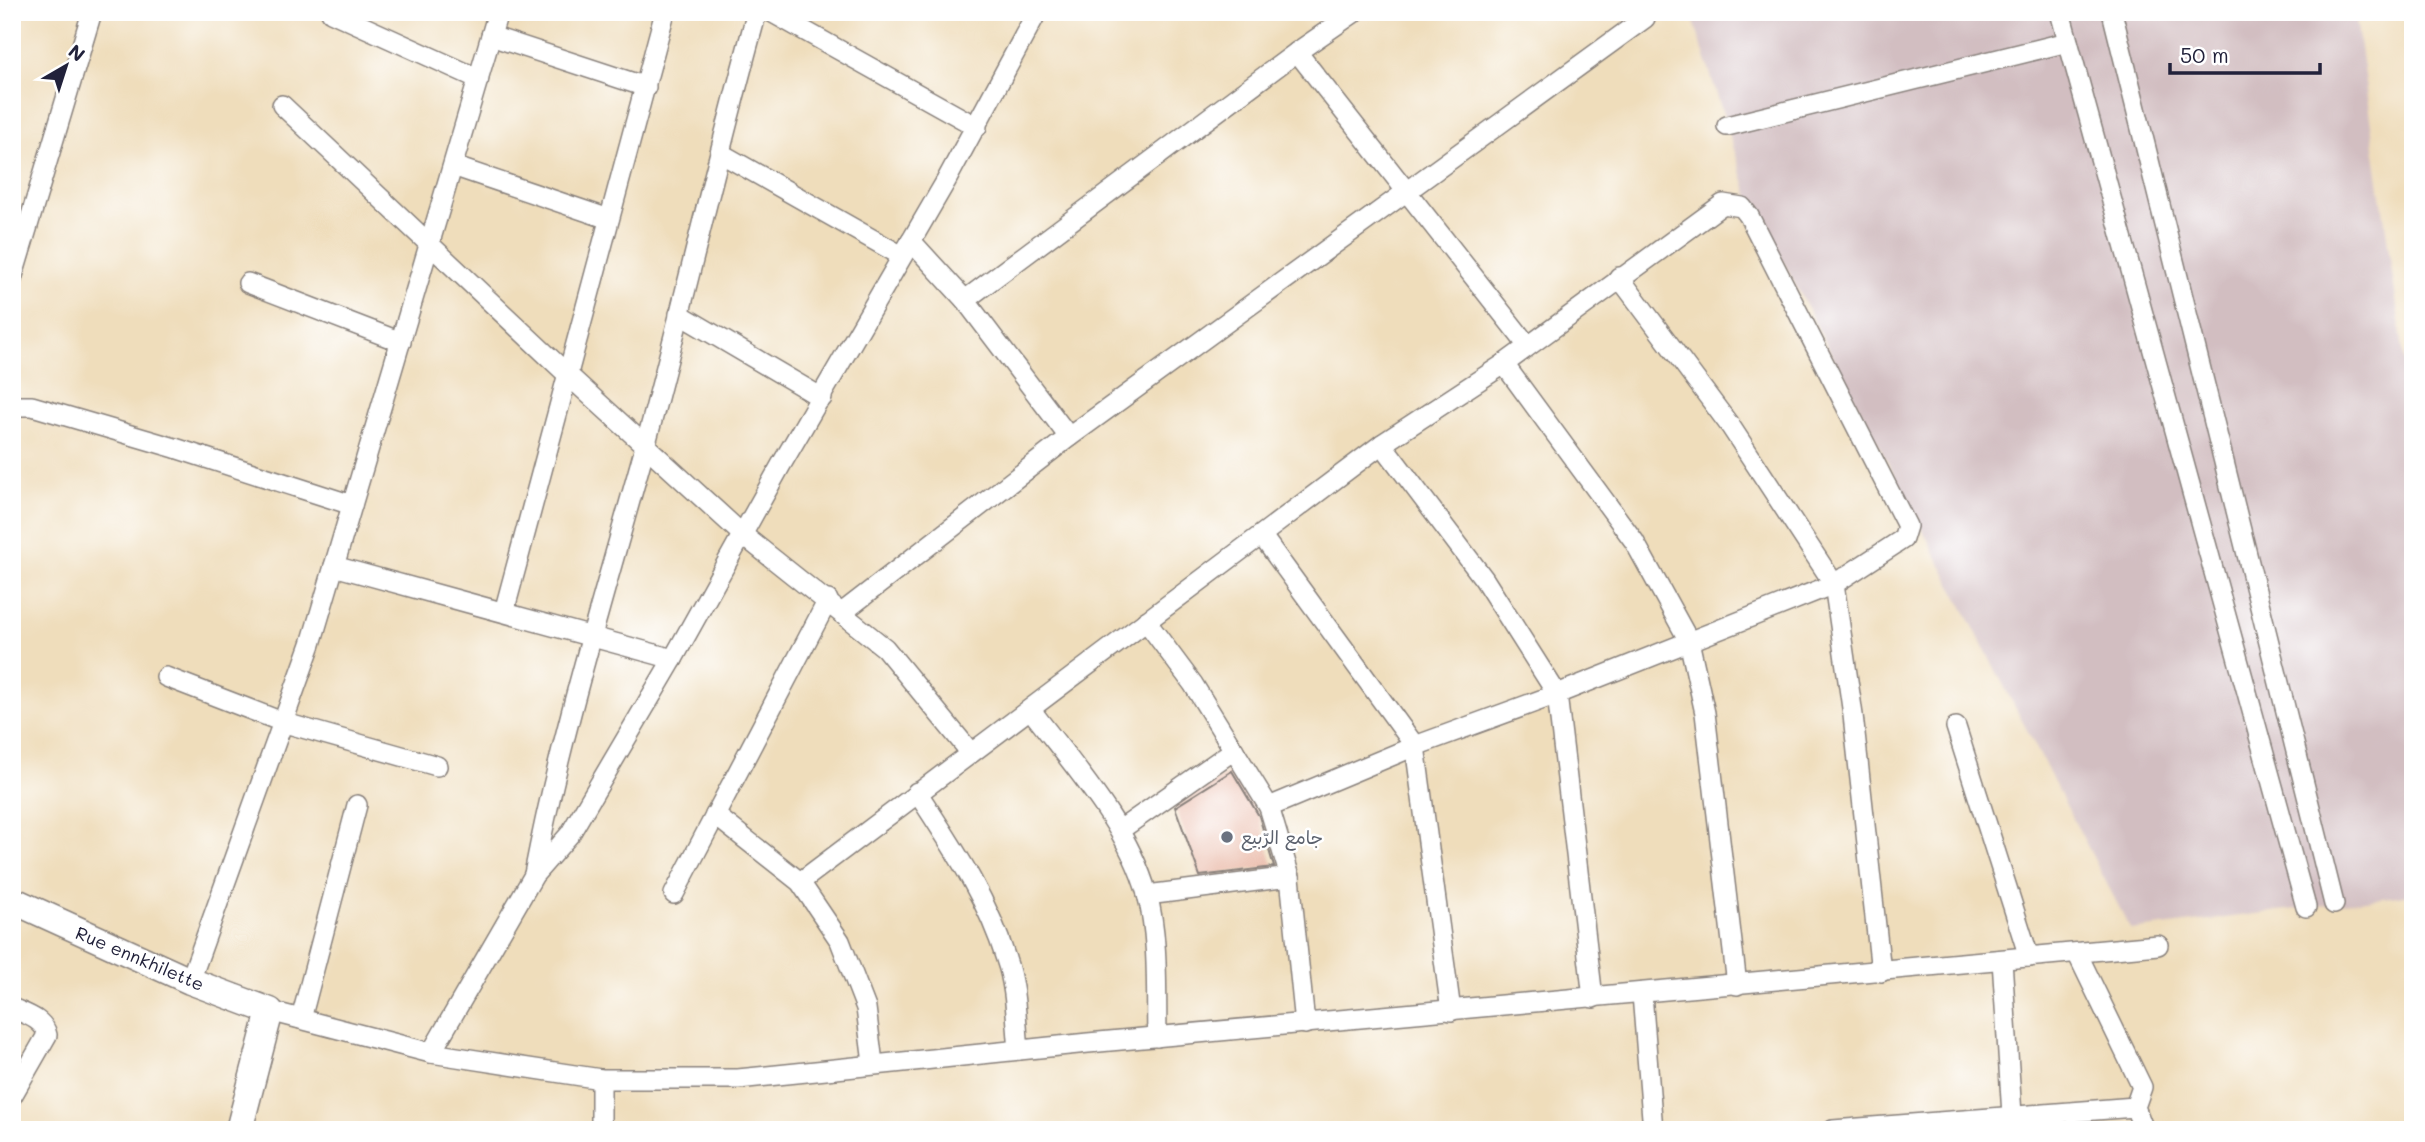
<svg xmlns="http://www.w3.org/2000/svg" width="2425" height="1142" font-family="Mali,'Playpen Sans Arabic',sans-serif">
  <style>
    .industrial { fill: #d2bec1 }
    .building { fill: #e7b09c }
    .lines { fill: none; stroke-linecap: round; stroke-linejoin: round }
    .street-casing { stroke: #88807b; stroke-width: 22 }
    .secondary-casing { stroke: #88807b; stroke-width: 29 }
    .street { stroke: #fff; stroke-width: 19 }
    .secondary { stroke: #fff; stroke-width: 26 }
    .worship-dot { fill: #6b7280; stroke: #fff; stroke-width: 2.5 }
    .labels { text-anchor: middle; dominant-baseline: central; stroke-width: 5; stroke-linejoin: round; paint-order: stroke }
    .worship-label { font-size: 18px; fill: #5b616d; stroke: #fff; text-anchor: start }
    .street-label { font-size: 18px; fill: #22223b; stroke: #fff }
  </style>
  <rect width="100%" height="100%" fill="#fff"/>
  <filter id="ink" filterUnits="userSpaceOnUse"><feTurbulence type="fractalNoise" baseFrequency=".0143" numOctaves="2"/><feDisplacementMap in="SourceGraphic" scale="14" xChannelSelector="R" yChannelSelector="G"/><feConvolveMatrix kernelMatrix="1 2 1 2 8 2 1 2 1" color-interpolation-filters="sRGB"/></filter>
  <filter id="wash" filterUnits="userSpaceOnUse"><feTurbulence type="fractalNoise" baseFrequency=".00686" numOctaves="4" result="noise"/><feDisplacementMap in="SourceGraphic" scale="28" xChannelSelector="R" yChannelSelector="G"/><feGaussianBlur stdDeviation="1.57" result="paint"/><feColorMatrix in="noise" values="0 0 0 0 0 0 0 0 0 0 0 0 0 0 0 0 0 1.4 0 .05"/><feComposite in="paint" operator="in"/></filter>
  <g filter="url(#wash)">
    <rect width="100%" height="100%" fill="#efddbb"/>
    <path class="industrial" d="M 1691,12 L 2355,12 L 2413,420 L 2413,894 L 2131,930 L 1748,194 Z"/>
    <g id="blocks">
      <path class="building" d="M 1232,771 L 1259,816 L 1274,867 L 1200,876 L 1175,807 Z"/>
    </g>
  </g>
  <g filter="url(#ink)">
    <use href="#blocks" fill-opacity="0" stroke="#88807b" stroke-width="2"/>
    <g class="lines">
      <g class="street-casing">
        <g id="street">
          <path d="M 331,12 L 479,79"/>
          <path d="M 771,12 L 977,127"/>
          <path d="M 2060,12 L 2306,907"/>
          <path d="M 2112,12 L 2334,904"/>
          <path d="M 491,36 L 646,87"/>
          <path d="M 1297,52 L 1528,346"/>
          <path d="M 282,105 L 568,375 L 743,535 L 885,648 L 971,753"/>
          <path d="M 1727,126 L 2068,42"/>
          <path d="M 720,153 L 902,256"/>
          <path d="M 453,166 L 609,219"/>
          <path d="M 911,241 L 965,300 L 1069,437"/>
          <path d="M 1619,277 L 1731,427 L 1834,584 L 1853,715 L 1881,972"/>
          <path d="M 12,279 L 92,12"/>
          <path d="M 248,283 L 401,342"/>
          <path d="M 965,300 L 1297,52 L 1355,12"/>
          <path d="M 679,314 L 822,398"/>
          <path d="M 1504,364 L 1634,541 L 1689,641 L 1705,713 L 1737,985"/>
          <path d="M 12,406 L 32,406 L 175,448 L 352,505"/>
          <path d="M 1382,444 L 1484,579 L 1557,694 L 1593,998"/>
          <path d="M 1262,536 L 1415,746 L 1451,1011"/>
          <path d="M 334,566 L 673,659"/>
          <path d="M 504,612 L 665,12"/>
          <path d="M 843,612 L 1069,437 L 1645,18"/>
          <path d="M 1146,621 L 1193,684 L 1269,807 L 1290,877 L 1305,1024"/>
          <path d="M 166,677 L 285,723 L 437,766"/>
          <path d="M 1031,710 C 1074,767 1127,824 1147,894 C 1159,937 1156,993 1157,1037"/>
          <path d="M 1956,727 L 2029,957"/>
          <path d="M 917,792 C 952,846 987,897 1006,959 C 1016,987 1016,1020 1019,1050"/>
          <path d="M 715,815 L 800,882 L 840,941 L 866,1008 L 873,1063"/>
          <path d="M 1120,830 L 1234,750"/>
          <path d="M 534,874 C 562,729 607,586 646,443 C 685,300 717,155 757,12"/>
          <path d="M 800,882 L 1382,444 L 1504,364 L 1723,204 L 1742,207 L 1749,216 L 1907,526 L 1903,539 L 1834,584 L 1557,694 L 1415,746 L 1269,807"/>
          <path d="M 674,894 L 828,600"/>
          <path d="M 1147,895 L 1290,877"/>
          <path d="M 2077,953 L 2142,1087 L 2135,1107 L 2144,1130"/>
          <path d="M 2002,960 L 2012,1115"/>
          <path d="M 190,981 L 311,644 L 498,12"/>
          <path d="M 1642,994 L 1653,1130"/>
          <path d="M 12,1008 C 25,1014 44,1019 47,1035 L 12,1096"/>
          <path d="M 270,1011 L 431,1053 L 601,1079 L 738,1079 L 1088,1043 L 2158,945"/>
          <path d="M 301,1019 L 357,805"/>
          <path d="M 431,1053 L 534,875 L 570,834 L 673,659 L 781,465 L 946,181 L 1037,12"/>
          <path d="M 601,1079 L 601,1130"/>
          <path d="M 1833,1130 L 2135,1107"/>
        </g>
      </g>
      <g class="secondary-casing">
        <path id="secondary" d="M 12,900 L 190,981 L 270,1011 L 239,1130"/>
      </g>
      <use href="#street" class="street"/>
      <use href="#secondary" class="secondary"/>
    </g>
  </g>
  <circle class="worship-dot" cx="1227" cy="837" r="7"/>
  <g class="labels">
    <g class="worship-label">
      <text x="1241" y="837">جامع الرّبيع</text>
    </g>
    <g class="street-label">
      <text transform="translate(140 958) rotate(23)">Rue ennkhilette</text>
    </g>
  </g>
  <rect width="2425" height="1142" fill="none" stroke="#fff" stroke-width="42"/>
  <g transform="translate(66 66) rotate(39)" stroke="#ffffff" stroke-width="5" paint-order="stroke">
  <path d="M0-5L12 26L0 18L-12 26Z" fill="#22223b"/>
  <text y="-10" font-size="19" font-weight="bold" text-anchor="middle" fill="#22223b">N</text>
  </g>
  <path d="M2170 63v10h150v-10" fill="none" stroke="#22223b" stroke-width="3.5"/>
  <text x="2180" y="63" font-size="21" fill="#22223b" stroke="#ffffff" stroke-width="5" paint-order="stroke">50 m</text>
</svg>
